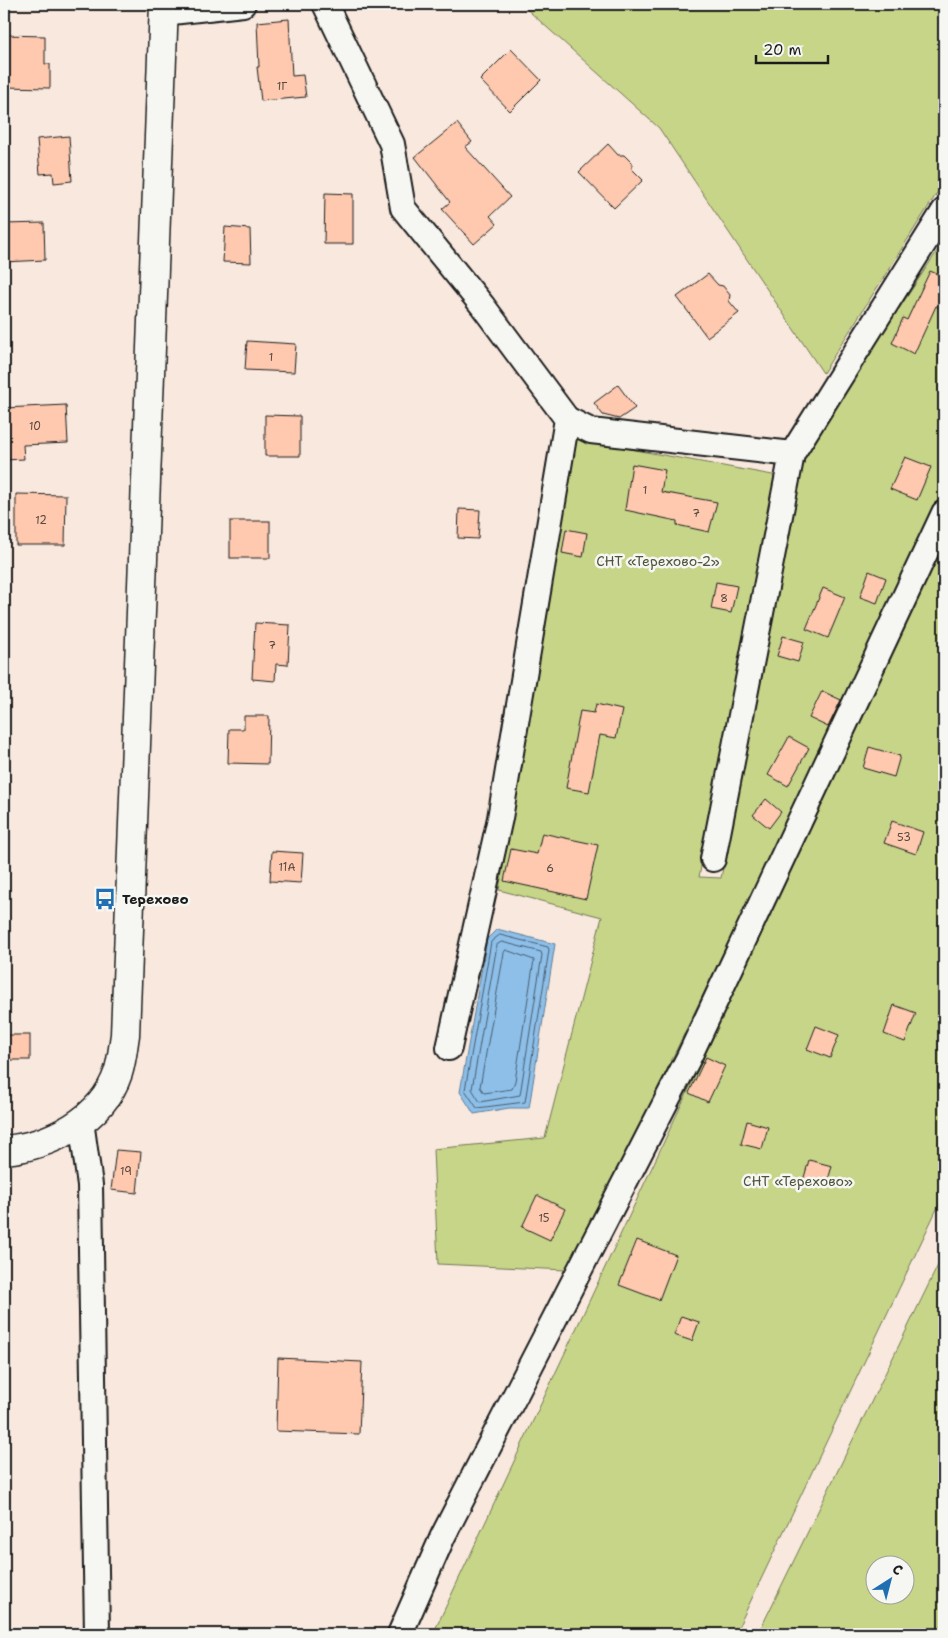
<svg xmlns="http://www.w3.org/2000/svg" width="948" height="1638" font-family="'Shantell Sans',sans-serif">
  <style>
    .green { fill: #c7d589; stroke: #727852; fill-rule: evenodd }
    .water { fill: #8dbfe9; stroke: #607e97 }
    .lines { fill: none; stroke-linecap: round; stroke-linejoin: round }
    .shore { stroke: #495d6e; stroke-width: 1 }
    .building { fill: #fec9ae; stroke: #1c1c1c }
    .minor-casing { stroke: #1c1c1c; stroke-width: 28 }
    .major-casing { stroke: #1c1c1c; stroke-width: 31 }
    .minor { stroke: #f6f6f2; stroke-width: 24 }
    .major { stroke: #f6f6f2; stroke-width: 28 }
    .labels { text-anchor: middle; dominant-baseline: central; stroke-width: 5; stroke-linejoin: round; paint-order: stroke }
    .number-label { font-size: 11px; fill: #544740 }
    .park-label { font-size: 14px; fill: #4f543d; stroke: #f6f6f2 }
    .poi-label { font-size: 14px; font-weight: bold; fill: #1c1c1c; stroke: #f6f6f2; text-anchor: start }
  </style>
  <rect width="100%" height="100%" fill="#f8e8de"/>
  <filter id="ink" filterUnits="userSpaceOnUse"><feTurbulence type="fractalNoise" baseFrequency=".02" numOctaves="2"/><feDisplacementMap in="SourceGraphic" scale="10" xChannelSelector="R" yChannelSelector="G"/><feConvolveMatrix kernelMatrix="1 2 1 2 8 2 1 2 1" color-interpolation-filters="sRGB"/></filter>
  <g filter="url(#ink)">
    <g class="green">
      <path d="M 521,4 L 944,4 L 944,182 L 823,373 L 659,128 Z"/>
      <path d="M 944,241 L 944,493 L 636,1134 L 566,1270 L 438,1264 L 433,1149 L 545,1138 L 602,917 L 499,890 L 575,439 L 778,476 L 699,877 L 721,878 L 789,513 L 810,442 Z"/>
      <path d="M 944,545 L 944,1194 L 735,1634 L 433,1634 Z"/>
      <path d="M 944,1253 L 944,1634 L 758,1634 ZM 876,1566 L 906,1566 L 906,1596 L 876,1596 Z"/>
    </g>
    <path class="water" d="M 497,929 L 555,944 L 529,1108 L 509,1108 L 474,1114 L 460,1092 L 487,939 Z"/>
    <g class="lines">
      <g class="shore">
        <path d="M 500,935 L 548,947 L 549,950 L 525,1102 L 477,1108 L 465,1090 L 491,942 Z"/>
        <path d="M 502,942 L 541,952 L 542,955 L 520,1095 L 480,1102 L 472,1089 L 497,945 Z"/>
        <path d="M 506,950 L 534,960 L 515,1081 L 512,1089 L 484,1093 L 480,1087 L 504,953 Z"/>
      </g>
    </g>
    <g class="building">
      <path d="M 289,19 L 292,76 L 303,75 L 306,97 L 261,101 L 257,67 L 259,67 L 257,22 Z"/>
      <path d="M 4,35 L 45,36 L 45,64 L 50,64 L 50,88 L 4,87 Z"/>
      <path d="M 511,49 L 541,80 L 510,111 L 480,80 Z"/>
      <path d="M 457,123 L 472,142 L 465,147 L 510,197 L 490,216 L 497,224 L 474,244 L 442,209 L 450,202 L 415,157 Z"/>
      <path d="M 69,136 L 72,181 L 54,183 L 53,173 L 40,174 L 37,139 Z"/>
      <path d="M 608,144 L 618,155 L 624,155 L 632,163 L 632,169 L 643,180 L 614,208 L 579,172 Z"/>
      <path d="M 325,193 L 353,194 L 353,244 L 324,244 Z"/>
      <path d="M 44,223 L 45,260 L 4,262 L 4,224 Z"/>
      <path d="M 225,227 L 250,229 L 251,263 L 223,262 Z"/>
      <path d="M 930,271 L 944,277 L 944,310 L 936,306 L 914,354 L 892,343 L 903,318 L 907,320 Z"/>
      <path d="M 708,274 L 718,285 L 723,286 L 730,295 L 729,301 L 739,313 L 707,337 L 677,297 Z"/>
      <path d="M 247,341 L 296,344 L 294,372 L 245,370 Z"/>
      <path d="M 618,385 L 635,408 L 619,419 L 603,415 L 594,403 Z"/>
      <path d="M 66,405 L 68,443 L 23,445 L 24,459 L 4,460 L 4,408 Z"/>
      <path d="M 265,415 L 300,416 L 300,456 L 265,456 Z"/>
      <path d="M 905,457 L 931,467 L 917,500 L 890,489 Z"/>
      <path d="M 632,464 L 665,470 L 661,492 L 717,502 L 709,532 L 677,525 L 677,521 L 625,510 Z"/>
      <path d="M 16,494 L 66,495 L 65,545 L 16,545 Z"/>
      <path d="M 459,509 L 480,510 L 478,539 L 458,538 Z"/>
      <rect x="230" y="521" width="40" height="37"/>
      <path d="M 566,529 L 587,533 L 583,557 L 562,553 Z"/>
      <path d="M 869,571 L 886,578 L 877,603 L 860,597 Z"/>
      <path d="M 716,582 L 737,586 L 731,613 L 711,609 Z"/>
      <path d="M 823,588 L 845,597 L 828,638 L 806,629 Z"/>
      <path d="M 255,623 L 290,625 L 288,665 L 276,664 L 275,681 L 252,679 Z"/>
      <path d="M 783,636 L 804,642 L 798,662 L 777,656 Z"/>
      <path d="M 822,691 L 841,700 L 828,727 L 809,718 Z"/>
      <path d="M 596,704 L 622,710 L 616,738 L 600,735 L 589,792 L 566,788 L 580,711 L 594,713 Z"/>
      <path d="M 244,716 L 269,716 L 268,764 L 228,763 L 229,729 L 244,729 Z"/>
      <path d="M 789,737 L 809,748 L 788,786 L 768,775 Z"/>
      <path d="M 869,747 L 900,756 L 894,777 L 863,768 Z"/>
      <path d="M 766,799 L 781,812 L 769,828 L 753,815 Z"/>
      <path d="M 892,821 L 923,832 L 916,854 L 884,843 Z"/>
      <path d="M 542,833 L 598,845 L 586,899 L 504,881 L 511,849 L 537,854 Z"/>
      <path d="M 272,851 L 303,853 L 301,883 L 270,881 Z"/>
      <path d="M 894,1005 L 916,1013 L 905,1042 L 884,1034 Z"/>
      <path d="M 816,1026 L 839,1035 L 830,1058 L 807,1049 Z"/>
      <rect x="4" y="1035" width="26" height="25"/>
      <path d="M 706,1057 L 725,1066 L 708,1102 L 689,1093 Z"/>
      <path d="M 747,1121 L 768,1127 L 762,1149 L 741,1144 Z"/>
      <path d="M 116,1150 L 141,1152 L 137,1193 L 111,1190 Z"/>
      <path d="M 809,1160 L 832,1166 L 826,1187 L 803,1181 Z"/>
      <path d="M 537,1195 L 565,1209 L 550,1240 L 522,1227 Z"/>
      <path d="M 637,1240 L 676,1255 L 659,1300 L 619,1285 Z"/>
      <path d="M 681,1316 L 699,1322 L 692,1341 L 674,1335 Z"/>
      <path d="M 278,1358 L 362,1362 L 359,1434 L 276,1431 Z"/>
    </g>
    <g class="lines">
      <g class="minor-casing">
        <g id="minor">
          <path d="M 325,4 L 392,144 L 403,208 L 482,305 L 567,419 L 500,818 L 449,1048"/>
          <path d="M 163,13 L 243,4"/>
          <path d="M 567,419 L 591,431 L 792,454 L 713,859"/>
          <path d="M 792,454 L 944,211"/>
          <path d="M 81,1121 L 90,1185 L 97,1634"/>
          <path d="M 400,1634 L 443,1536 L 689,1057 L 944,513"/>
        </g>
      </g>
      <g class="major-casing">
        <path id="major" d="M 4,1150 C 50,1146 102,1120 118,1073 C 122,1061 123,1047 125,1035 L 164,4"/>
      </g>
      <use href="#minor" class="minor"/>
      <use href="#major" class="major"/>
    </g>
  </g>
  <defs>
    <g id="bus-bare" transform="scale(1.725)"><path d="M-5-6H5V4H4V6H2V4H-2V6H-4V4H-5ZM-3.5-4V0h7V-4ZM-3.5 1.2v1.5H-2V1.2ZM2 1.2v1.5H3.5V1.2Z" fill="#1f6fb2" stroke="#f6f6f2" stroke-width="2.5" paint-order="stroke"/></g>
  </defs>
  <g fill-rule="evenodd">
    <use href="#bus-bare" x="105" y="899"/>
  </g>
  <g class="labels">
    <g class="number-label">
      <text x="282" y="86">1Г</text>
      <text x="271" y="357">1</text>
      <text x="35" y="426">10</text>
      <text x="645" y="490">1</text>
      <text x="696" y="513">7</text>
      <text x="41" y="520">12</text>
      <text x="724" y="598">8</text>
      <text x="272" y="645">7</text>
      <text x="904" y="837">53</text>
      <text x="287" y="867">11А</text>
      <text x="550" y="868">6</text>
      <text x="126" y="1171">19</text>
      <text x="544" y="1218">15</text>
    </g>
    <g class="park-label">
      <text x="658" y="561">СНТ «Терехово-2»</text>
      <text x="798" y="1181">СНТ «Терехово»</text>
    </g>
    <g class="poi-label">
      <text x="122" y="899">Терехово</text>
    </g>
  </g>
  <rect width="948" height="1638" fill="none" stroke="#f6f6f2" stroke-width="20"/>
  <rect x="10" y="10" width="928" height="1618" fill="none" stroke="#1c1c1c" stroke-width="2" filter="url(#ink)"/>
  <g transform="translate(890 1580) rotate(36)"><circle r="24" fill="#f6f6f2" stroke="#9f9f9c"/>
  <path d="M0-4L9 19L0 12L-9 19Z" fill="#1f6fb2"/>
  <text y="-8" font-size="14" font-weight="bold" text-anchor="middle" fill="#1c1c1c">С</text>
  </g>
  <path d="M756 55v8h72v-8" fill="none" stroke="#1c1c1c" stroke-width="2.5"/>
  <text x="763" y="55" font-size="15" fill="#1c1c1c" stroke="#f6f6f2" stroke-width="4" paint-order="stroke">20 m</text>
</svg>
